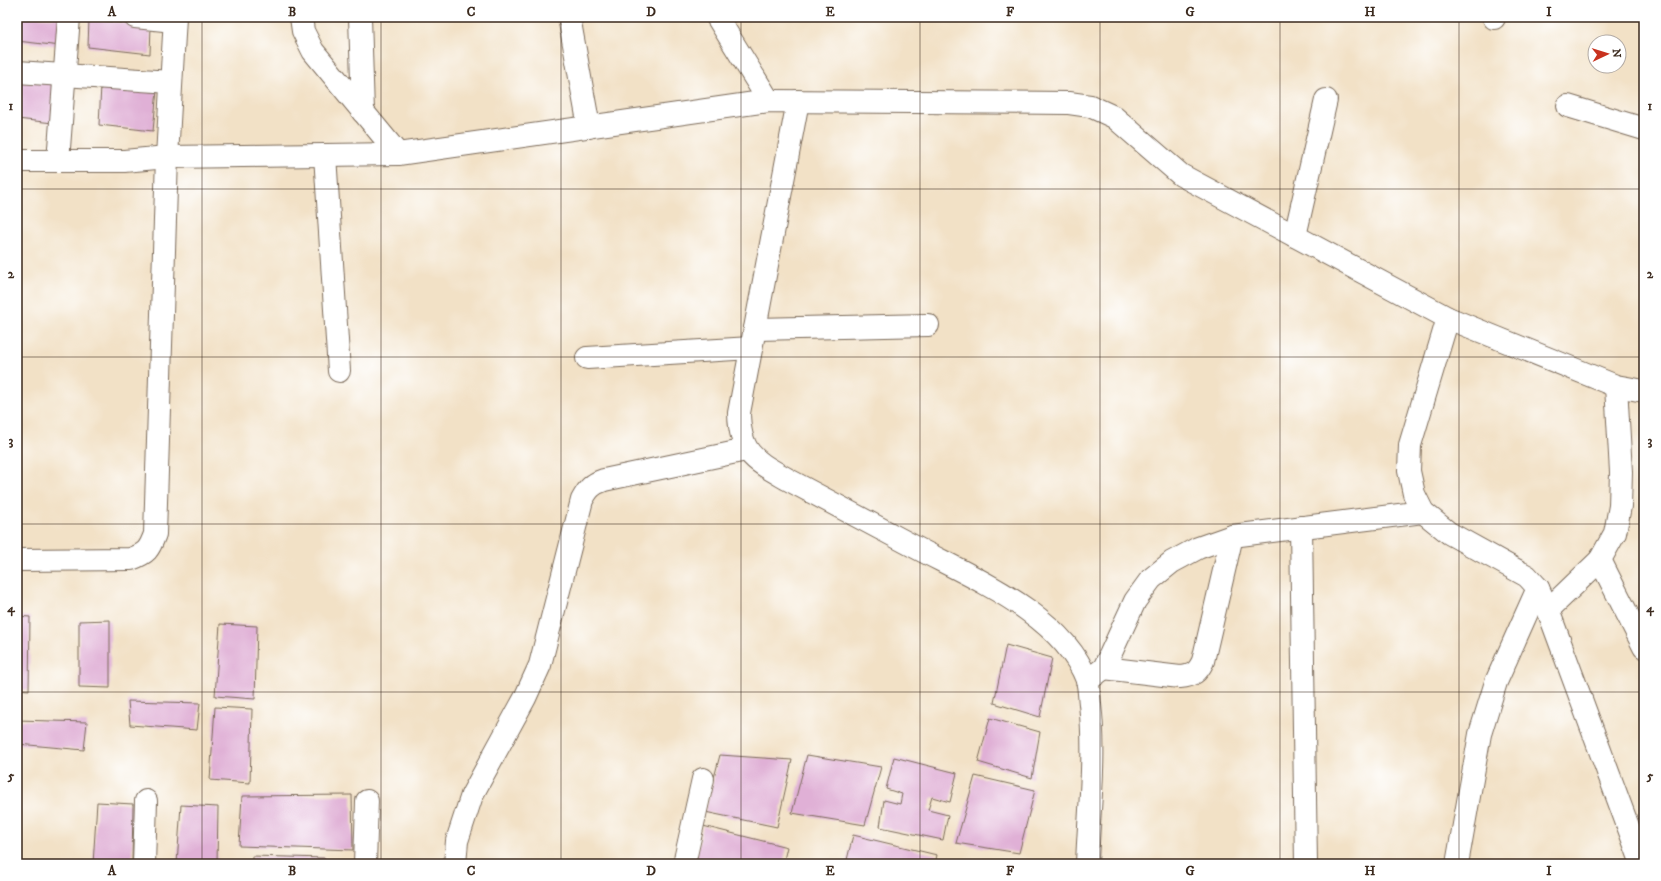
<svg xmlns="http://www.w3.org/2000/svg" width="1661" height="881" font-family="'IM FELL DW Pica',serif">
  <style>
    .building { fill: #e0b0d6 }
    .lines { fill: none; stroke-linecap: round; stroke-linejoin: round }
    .minor-casing { stroke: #7b6a59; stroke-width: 24 }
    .minor { stroke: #fff; stroke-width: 22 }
    .grid { fill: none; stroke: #3b2a1e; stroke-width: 1; stroke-opacity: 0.55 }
    .neatline { fill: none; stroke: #3b2a1e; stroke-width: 1.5 }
    .grid-label { font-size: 13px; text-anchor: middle; font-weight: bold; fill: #3b2a1e }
  </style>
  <rect width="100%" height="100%" fill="#fff"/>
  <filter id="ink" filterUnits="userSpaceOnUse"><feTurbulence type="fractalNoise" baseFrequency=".025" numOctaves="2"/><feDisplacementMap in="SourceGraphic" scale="8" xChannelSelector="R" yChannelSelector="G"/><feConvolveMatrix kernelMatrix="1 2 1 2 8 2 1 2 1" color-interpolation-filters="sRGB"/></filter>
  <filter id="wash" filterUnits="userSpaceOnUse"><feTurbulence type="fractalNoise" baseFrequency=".012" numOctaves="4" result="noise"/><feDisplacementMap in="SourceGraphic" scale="16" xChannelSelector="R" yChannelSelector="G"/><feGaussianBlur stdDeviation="0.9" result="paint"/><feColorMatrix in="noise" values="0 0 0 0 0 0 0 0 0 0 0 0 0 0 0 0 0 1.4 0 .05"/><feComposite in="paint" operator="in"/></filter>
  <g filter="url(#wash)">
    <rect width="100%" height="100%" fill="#f2e1c6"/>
    <g id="blocks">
      <g class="building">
        <path d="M 17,17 L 62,18 L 61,46 L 17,41 Z"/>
        <path d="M 89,19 L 151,26 L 150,54 L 88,47 Z"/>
        <path d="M 17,78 L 57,82 L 53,123 L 17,119 Z"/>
        <path d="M 101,85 L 157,90 L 153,131 L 99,125 Z"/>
        <path d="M 17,616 L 30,617 L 29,690 L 17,689 Z"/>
        <path d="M 110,620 L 110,688 L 79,687 L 79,621 Z"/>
        <path d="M 220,624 L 257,626 L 255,699 L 215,696 Z"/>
        <path d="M 1006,645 L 1052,658 L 1040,717 L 994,703 Z"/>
        <path d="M 128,701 L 200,703 L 197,730 L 130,725 Z"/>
        <path d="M 215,707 L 252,709 L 250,783 L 210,780 Z"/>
        <path d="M 990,718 L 1040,732 L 1032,778 L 978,762 Z"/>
        <path d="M 17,720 L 87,722 L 84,750 L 18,744 Z"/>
        <path d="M 720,755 L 792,760 L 777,827 L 705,812 Z"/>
        <path d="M 807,755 L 881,767 L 865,825 L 792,813 Z"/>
        <path d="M 894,757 L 957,773 L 950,802 L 932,797 L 928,810 L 948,815 L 943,840 L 880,827 L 884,800 L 900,804 L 902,794 L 886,789 Z"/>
        <path d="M 975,776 L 1035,790 L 1019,853 L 956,843 Z"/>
        <path d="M 352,795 L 353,850 L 239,846 L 242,796 Z"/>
        <path d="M 97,802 L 133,804 L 132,864 L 93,864 Z"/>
        <path d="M 181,805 L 218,807 L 217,864 L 177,864 Z"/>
        <path d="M 703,826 L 787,847 L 783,864 L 694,864 Z"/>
        <path d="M 853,835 L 937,855 L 935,864 L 846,864 Z"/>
        <path d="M 252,856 L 325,858 L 325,864 L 252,864 Z"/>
      </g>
    </g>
  </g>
  <g filter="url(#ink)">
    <use href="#blocks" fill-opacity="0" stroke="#7b6a59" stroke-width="1"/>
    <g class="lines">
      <g class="minor-casing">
        <g id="minor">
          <path d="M 135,17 L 174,21"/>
          <path d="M 301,17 L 303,31 L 313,51 L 398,154"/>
          <path d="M 360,17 L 363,112"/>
          <path d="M 569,17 L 589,127"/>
          <path d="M 717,17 L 769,101"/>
          <path d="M 1494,18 L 1494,17"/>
          <path d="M 17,72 L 171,82"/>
          <path d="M 798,101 L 739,413 C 740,454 754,460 787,479 C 830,502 873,525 915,547 C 973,578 1062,614 1087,680 C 1089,687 1089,696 1090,704 C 1096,756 1089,811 1087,864"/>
          <path d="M 1568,106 L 1644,129"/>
          <path d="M 325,155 L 339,371"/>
          <path d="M 17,161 L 124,161 L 167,157 L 398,154 L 769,101 L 1069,103 L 1090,106 L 1114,117 L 1181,175 L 1448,318 L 1616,386 L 1644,391"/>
          <path d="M 58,161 L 69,17"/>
          <path d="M 1295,236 L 1326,100"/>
          <path d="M 1448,318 L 1410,445 L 1409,471 L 1414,494 L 1423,512 L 1449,533 L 1527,576 L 1538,588 L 1548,610 L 1642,864"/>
          <path d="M 755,329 L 928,325"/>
          <path d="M 587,358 L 751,348"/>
          <path d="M 1301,527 L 1306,864"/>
          <path d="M 17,560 L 131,559 C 147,553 149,550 155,534 L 167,157 L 175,17"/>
          <path d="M 1600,560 L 1644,647"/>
          <path d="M 1548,610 L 1600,560 L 1615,533 L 1620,506 L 1621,472 L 1616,386"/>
          <path d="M 1104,668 L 1180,677 C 1193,676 1198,672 1203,661 L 1232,536"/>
          <path d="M 1087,681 L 1104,668 L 1135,601 L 1151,579 L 1172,562 L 1198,548 L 1232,536 L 1423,512"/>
          <path d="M 144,864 L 146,801"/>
          <path d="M 365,864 L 367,801"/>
          <path d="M 455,864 L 457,841 L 472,795 L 525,698 L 540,665 L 582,500 C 588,489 592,484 604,480 L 746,450"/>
          <path d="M 684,864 L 703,779"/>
          <path d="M 1457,864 L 1480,734 L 1496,682 L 1538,588"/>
        </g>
      </g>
      <use href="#minor" class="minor"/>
    </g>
  </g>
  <path class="grid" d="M 202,17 L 202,864M 381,17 L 381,864M 561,17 L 561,864M 741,17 L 741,864M 920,17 L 920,864M 1100,17 L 1100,864M 1280,17 L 1280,864M 1459,17 L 1459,864M 17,189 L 1644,189M 17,357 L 1644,357M 17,524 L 1644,524M 17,692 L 1644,692"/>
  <rect width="1661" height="881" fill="none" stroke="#fff" stroke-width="44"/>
  <g transform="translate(1607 54) rotate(86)"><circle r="19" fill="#ffffff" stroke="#b1aaa5"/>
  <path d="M0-3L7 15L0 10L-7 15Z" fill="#c8321e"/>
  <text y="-6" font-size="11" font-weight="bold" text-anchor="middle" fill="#3b2a1e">N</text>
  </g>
  <rect x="22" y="22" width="1617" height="837" class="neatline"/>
  <g class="grid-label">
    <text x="112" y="16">A</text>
    <text x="292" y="16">B</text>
    <text x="471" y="16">C</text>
    <text x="651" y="16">D</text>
    <text x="830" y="16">E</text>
    <text x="1010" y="16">F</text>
    <text x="1190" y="16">G</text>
    <text x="1370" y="16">H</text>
    <text x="1549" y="16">I</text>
    <text x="11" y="110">1</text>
    <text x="1650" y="110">1</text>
    <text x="11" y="278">2</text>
    <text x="1650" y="278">2</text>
    <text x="11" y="445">3</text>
    <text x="1650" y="445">3</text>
    <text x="11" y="612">4</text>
    <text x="1650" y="612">4</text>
    <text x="11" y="780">5</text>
    <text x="1650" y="780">5</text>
    <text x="112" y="875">A</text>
    <text x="292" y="875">B</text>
    <text x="471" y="875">C</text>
    <text x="651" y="875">D</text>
    <text x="830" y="875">E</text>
    <text x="1010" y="875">F</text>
    <text x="1190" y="875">G</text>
    <text x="1370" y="875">H</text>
    <text x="1549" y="875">I</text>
  </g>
</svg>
